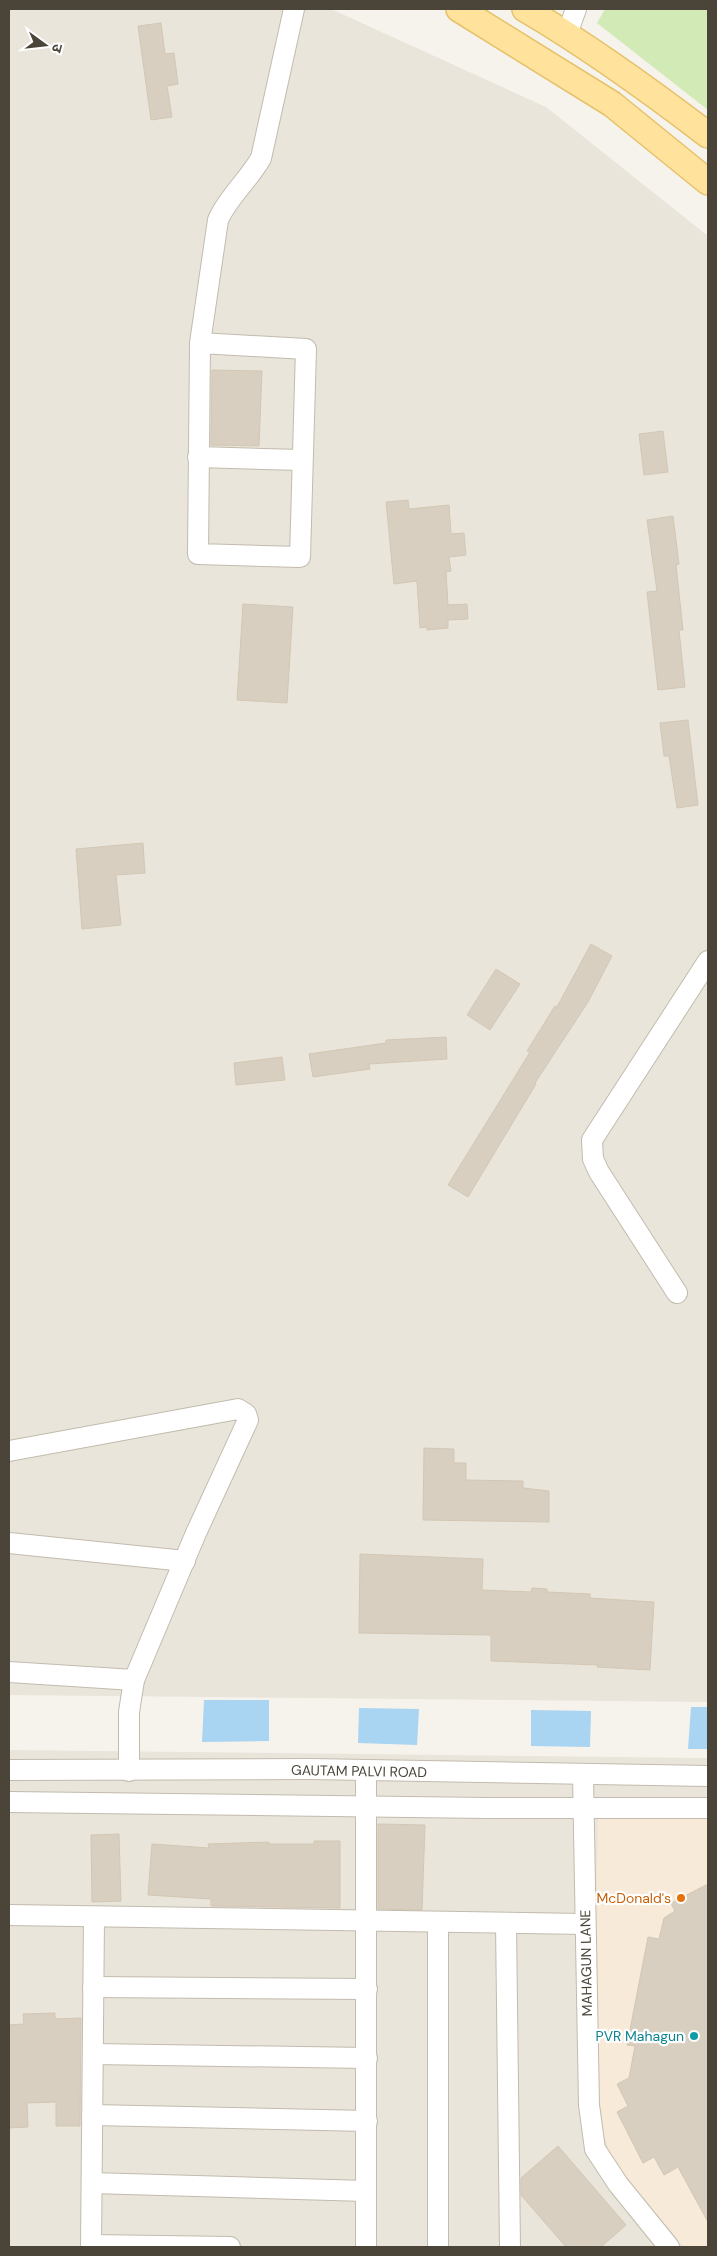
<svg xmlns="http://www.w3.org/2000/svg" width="717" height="2256" font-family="'DM Sans','Noto Sans Devanagari',sans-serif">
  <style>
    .residential { fill: #eae5da }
    .commercial { fill: #f7ead8 }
    .green { fill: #d2eab5 }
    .water { fill: #a9d4f2 }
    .building { fill: #d8cfc1; stroke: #d3c7b4 }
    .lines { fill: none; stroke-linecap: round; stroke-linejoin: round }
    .minor-casing { stroke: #c2bbae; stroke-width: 22 }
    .major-casing { stroke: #e6c16a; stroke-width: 28 }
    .minor { stroke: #fff; stroke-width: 20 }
    .major { stroke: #ffe39c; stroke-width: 25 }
    .food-dot { fill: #e8710a; stroke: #fff; stroke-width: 2 }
    .culture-dot { fill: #0f9aa8; stroke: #fff; stroke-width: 2 }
    .labels { text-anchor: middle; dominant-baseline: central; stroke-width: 4.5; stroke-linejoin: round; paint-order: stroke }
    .street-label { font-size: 14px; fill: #4b4439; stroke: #fff }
    .food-label { font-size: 14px; fill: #c56008; stroke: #fff; text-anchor: end }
    .culture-label { font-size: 14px; fill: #0d838f; stroke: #fff; text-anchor: end }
  </style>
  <rect width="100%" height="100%" fill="#f6f3ec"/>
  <g class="residential">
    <path d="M 9,9 L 331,9 L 546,107 L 708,236 L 708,1702 L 9,1695 Z"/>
    <path d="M 9,1750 L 708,1758 L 708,2247 L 9,2247 Z"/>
  </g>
  <path class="commercial" d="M 598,1819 L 708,1819 L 708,2247 L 684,2247 L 613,2163 L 592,2099 Z"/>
  <path class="green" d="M 605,9 L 708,9 L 708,110 L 597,23 Z"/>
  <g class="water">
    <path d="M 204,1700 L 269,1700 L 269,1741 L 202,1742 Z"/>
    <path d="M 691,1707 L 708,1707 L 708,1749 L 688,1749 Z"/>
    <path d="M 359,1708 L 419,1709 L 417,1745 L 358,1743 Z"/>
    <path d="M 531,1710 L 591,1711 L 590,1747 L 531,1746 Z"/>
  </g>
  <g class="building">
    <path d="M 161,23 L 165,54 L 174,53 L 178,84 L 167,86 L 172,117 L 151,120 L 138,26 Z"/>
    <path d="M 212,370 L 262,371 L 259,446 L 211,445 Z"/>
    <path d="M 663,431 L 668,472 L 644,475 L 639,434 Z"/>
    <path d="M 408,500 L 409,509 L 449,505 L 451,534 L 464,533 L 466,555 L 449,557 L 451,571 L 446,572 L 448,605 L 467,604 L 468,619 L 448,620 L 448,628 L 427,630 L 427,627 L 420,628 L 417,581 L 394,584 L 386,502 Z"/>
    <path d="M 673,516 L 679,564 L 676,565 L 683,630 L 679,630 L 685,687 L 658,690 L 647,592 L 657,591 L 647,520 Z"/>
    <path d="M 243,604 L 293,607 L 287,703 L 237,700 Z"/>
    <path d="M 688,720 L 698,805 L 677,808 L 669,756 L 664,756 L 660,723 Z"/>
    <path d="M 143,843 L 145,873 L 116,875 L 121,925 L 82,929 L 76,849 Z"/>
    <path d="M 591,944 L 612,956 L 588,1002 L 535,1083 L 536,1084 L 468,1197 L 448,1185 L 530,1052 L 527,1051 L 555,1006 L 557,1007 Z"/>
    <path d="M 496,969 L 520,984 L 490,1030 L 467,1015 Z"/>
    <path d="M 446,1037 L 447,1059 L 369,1064 L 370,1069 L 313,1077 L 309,1054 L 386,1043 L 386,1040 Z"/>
    <path d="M 282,1057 L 285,1080 L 236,1085 L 234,1063 Z"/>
    <path d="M 424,1448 L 454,1449 L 454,1463 L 466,1463 L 466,1480 L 523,1481 L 523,1488 L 549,1491 L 549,1522 L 423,1520 Z"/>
    <path d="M 360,1554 L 483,1559 L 482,1590 L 531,1592 L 532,1588 L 547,1589 L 547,1592 L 590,1594 L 590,1598 L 654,1602 L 650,1670 L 597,1667 L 598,1665 L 491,1661 L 491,1635 L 359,1633 Z"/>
    <path d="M 378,1824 L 425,1825 L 422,1910 L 378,1909 Z"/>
    <path d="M 119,1834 L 121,1901 L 92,1902 L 91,1835 Z"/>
    <path d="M 314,1841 L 340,1841 L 340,1908 L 211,1906 L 211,1899 L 148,1895 L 152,1844 L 209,1848 L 208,1844 L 269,1842 L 269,1844 L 314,1844 Z"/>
    <path d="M 708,1884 L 708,2222 L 678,2167 L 664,2175 L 654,2157 L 643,2163 L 617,2112 L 628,2106 L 617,2084 L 629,2078 L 635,2046 L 627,2045 L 648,1937 L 659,1939 L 664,1918 L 675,1911 L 671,1903 Z"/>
    <path d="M 55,2013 L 55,2019 L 81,2018 L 80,2126 L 56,2126 L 56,2102 L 27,2103 L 28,2127 L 9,2128 L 9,2025 L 24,2024 L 23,2014 Z"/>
    <path d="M 558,2146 L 626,2225 L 601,2247 L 566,2247 L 521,2195 L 521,2178 Z"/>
  </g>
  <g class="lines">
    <g class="minor-casing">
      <g id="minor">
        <path d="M 567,34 L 576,9"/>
        <path d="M 200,343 L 306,349 L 300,557 L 198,554 L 200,343 L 218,220 C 228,197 248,181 261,158 L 294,9"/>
        <path d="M 198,457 L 301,460"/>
        <path d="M 677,1293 L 599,1172 L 593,1159 L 592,1140 L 708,961"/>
        <path d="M 9,1451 L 238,1409 L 246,1414 L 248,1420 L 196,1533 L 134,1680 L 129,1712 L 129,1771"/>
        <path d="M 9,1543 L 185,1561"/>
        <path d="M 9,1672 L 134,1680"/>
        <path d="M 9,1770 L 310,1769 L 708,1776"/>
        <path d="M 583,1775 L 589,2105 L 595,2149 L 618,2184 L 669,2247"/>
        <path d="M 9,1802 L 486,1808 L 708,1808"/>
        <path d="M 9,1915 L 585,1924"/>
        <path d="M 506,1923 L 510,2247"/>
        <path d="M 93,1987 L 367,1989"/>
        <path d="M 93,2054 L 367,2058"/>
        <path d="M 92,2115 L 367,2121"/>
        <path d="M 92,2183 L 366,2191"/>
        <path d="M 91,2245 L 230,2247"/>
        <path d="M 91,2247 L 94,1918"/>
        <path d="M 366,2247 L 366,1771"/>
        <path d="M 438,2247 L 438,1922"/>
      </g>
    </g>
    <g class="major-casing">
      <g id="major">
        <path d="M 459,9 L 612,104 L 708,182"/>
        <path d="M 525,9 C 590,47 649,90 708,135"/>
      </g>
    </g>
    <use href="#minor" class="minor"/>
    <use href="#major" class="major"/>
  </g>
  <circle class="food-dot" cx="681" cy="1898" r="5"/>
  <circle class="culture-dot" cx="694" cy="2036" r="5"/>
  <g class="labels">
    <g class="street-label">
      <text transform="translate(359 1771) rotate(1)">GAUTAM PALVI ROAD</text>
      <text transform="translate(586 1963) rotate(-91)">MAHAGUN LANE</text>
    </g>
    <g class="food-label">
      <text x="671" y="1898">McDonald's</text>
    </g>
    <g class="culture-label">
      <text x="684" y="2036">PVR Mahagun</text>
    </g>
  </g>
  <rect width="717" height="2256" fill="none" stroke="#4b4439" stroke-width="20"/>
  <g transform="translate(45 45) rotate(105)" stroke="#ffffff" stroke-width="4" paint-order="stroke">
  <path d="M0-4L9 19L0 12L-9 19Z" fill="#4b4439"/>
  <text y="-8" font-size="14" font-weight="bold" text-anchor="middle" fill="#4b4439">उ</text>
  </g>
</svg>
